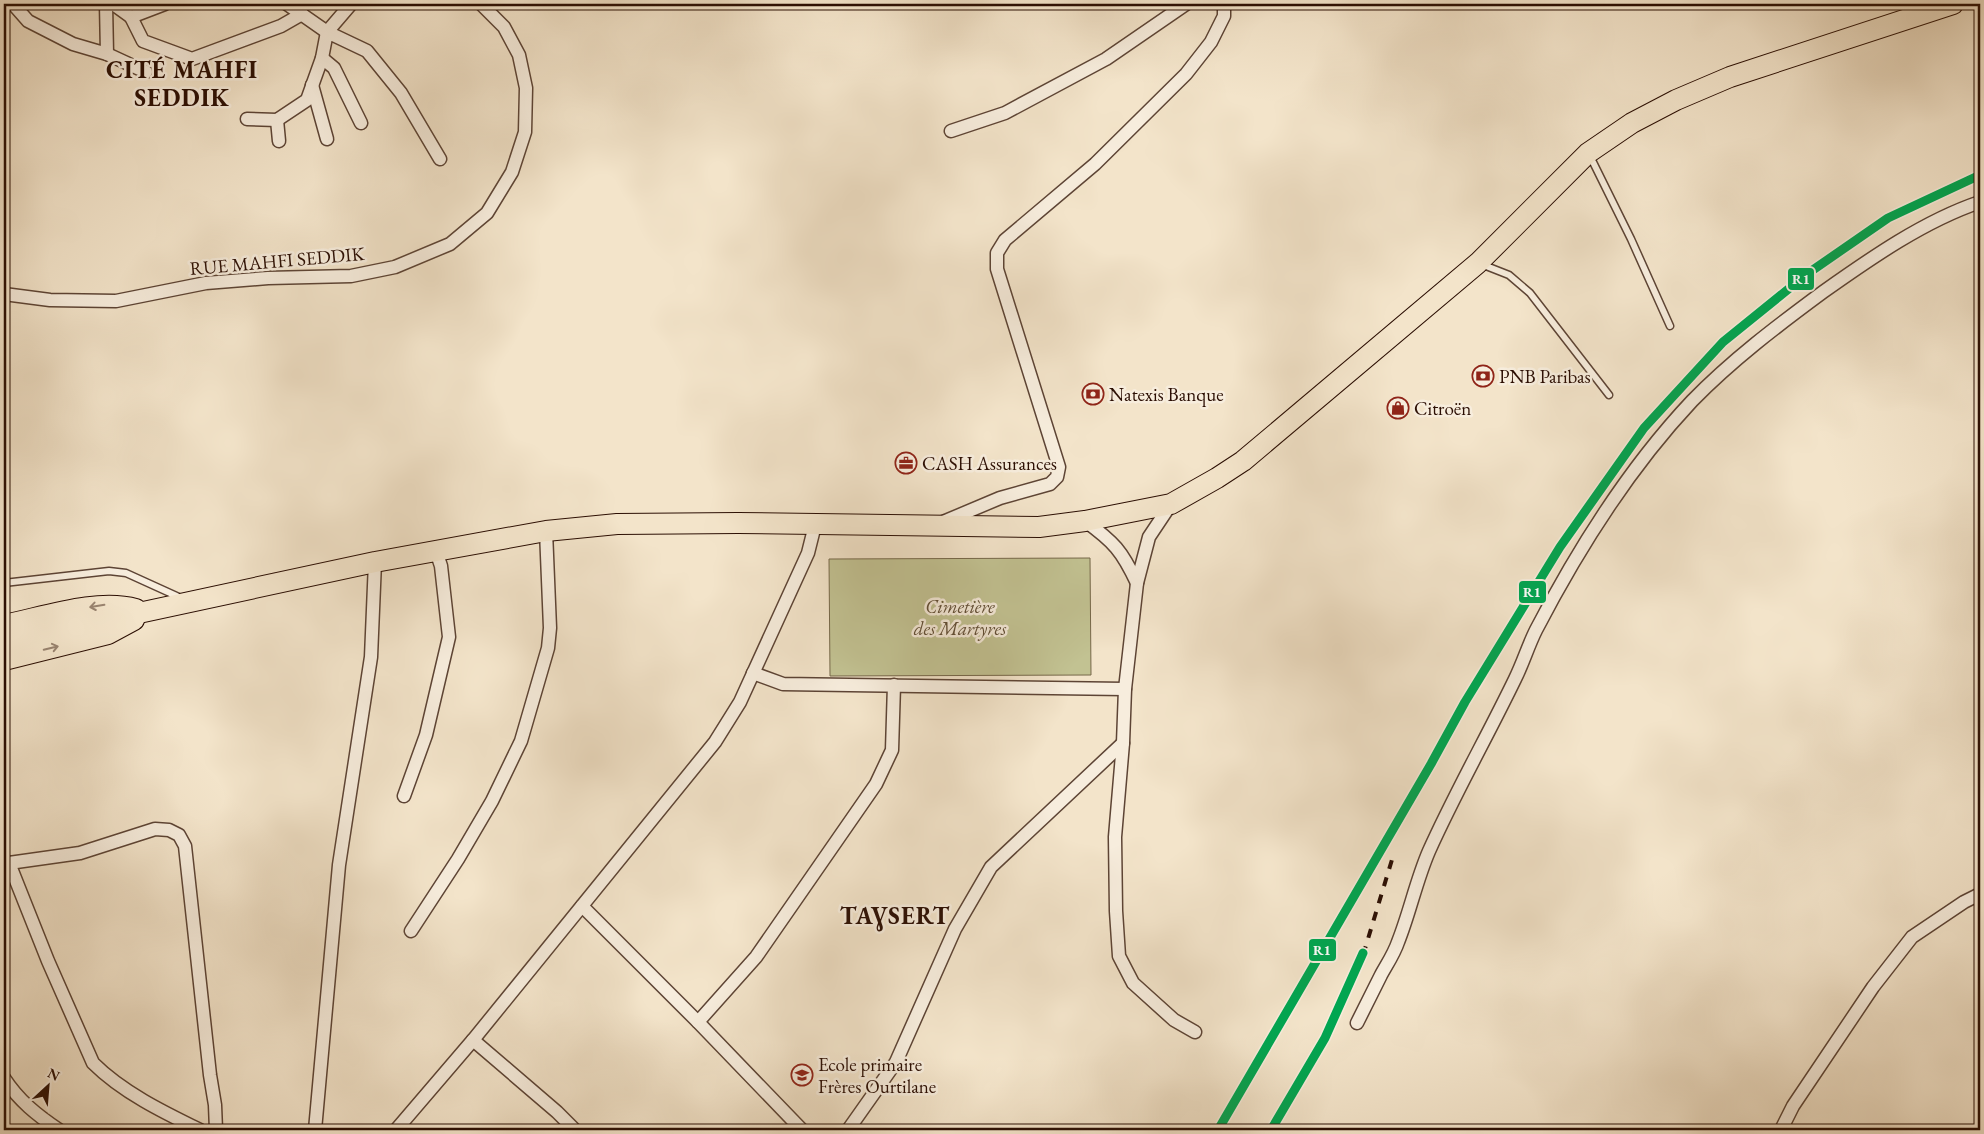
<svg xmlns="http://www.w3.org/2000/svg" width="1984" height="1134" font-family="'EB Garamond',serif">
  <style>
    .green { fill: #c2c292; stroke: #76684a }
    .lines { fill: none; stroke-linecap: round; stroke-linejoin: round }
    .service-casing { stroke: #5d4435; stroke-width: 9 }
    .minor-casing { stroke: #5d4435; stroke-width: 15 }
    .primary-casing { stroke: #2b0e03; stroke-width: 22 }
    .service { stroke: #f7eddd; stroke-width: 6 }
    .minor { stroke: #f7eddd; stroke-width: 12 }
    .primary { stroke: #f3e4ca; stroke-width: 20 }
    .rail { stroke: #2b0e03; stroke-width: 4; stroke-dasharray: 9 9; stroke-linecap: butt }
    .rail-1-casing { stroke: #f7eddd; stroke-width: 12 }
    .rail-1 { stroke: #00a651; stroke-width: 9 }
    .oneway { stroke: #998470 }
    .labels { text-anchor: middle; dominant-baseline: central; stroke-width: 5; stroke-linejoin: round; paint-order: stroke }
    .street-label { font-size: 19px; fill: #2b0e03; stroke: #f7eddd }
    .poi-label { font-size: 19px; fill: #2b0e03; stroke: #f7eddd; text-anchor: start }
    .park-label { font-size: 19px; font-style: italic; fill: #604d35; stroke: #f7eddd }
    .district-label { font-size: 24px; font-weight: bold; letter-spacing: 1px; fill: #2b0e03; stroke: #f7eddd }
    .line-badge { stroke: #f7eddd; stroke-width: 2 }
    .badge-label { font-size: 14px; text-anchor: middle; font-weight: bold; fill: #fff }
  </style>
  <rect width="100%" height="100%" fill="#f3e4ca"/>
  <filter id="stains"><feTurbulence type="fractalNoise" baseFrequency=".004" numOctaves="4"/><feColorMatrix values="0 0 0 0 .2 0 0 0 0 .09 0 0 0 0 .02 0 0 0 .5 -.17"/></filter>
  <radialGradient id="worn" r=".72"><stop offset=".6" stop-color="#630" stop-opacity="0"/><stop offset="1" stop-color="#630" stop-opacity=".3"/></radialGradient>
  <path class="green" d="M 1090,558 L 1091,675 L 830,676 L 829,559 Z"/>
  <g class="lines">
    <g class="service-casing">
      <g id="service">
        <path d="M 1590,156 L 1631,239 L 1670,326"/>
        <path d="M 1481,264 L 1509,275 L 1530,293 L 1609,395"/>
        <path d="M 4,583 L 109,571 L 126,573 L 181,598"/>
      </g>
    </g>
    <g class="minor-casing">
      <g id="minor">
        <path d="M 13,4 L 28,21 L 73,44 L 107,54 L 106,4"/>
        <path d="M 113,4 L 131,17 L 165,4"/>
        <path d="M 287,4 L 327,32 L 351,4"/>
        <path d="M 131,17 L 143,41 L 192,59 L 281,26 L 302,14"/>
        <path d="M 107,54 L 146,72"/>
        <path d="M 322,58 L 334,68 L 361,123"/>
        <path d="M 312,85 L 327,139"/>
        <path d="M 247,119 L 277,120 L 307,100 L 322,58 L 327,32 L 367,51 L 401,93 L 440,159"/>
        <path d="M 277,120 L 279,141"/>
        <path d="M 951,131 L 1005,113 L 1106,59 L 1186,4"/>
        <path d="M 4,294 L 50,300 L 116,301 L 206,283 L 268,278 L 351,276 L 395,267 L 450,244 L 487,213 L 512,172 L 525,132 L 526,88 L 519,55 L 504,27 L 481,4"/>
        <path d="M 1171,504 L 1149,537 L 1137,583 L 1125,689 L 1123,743 L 1115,837 L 1116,911 L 1119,956 L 1133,983 L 1174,1020 L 1195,1032"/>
        <path d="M 1085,521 C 1114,542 1122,551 1137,583"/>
        <path d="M 943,522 L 1000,498 L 1050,484 L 1057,477 L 1059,467 L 997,269 L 997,253 L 1005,240 L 1095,164 L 1186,74 L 1211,42 L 1224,16 L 1224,4"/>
        <path d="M 753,673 L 783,684 L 1125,689"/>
        <path d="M 404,796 L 426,735 L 449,637 L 441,566 L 436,551"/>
        <path d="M 9,863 L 80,853 L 155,829 L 169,830 L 179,835 L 185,846 L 210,1075 L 215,1105 L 216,1130"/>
        <path d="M 4,864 L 9,863 L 48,961 L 93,1063 C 122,1092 163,1112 200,1130"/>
        <path d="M 582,906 L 698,1022 L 802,1130"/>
        <path d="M 411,931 L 458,859 L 492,801 L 521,741 L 548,648 L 550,628 L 546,531"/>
        <path d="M 698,1022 L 756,957 L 876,784 L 892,750 L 894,685"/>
        <path d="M 1357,1023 C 1365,1007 1373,991 1381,975 C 1387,964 1394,954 1398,942 C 1410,912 1416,881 1429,851 C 1455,793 1487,737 1515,679 C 1523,663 1528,646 1536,630 C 1578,549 1629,468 1692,401 C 1732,360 1777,326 1823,292 C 1871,258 1924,221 1980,202"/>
        <path d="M 473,1040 L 557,1112 L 575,1130"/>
        <path d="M 4,1078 C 19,1101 37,1115 59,1130"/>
        <path d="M 315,1130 L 339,865 L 371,657 L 375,562"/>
        <path d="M 396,1130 L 473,1040 L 715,742 L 740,702 L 808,553 L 815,525"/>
        <path d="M 848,1130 L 896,1062 L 955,929 L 991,867 L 1123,743"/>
        <path d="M 1781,1130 L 1793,1106 L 1873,987 L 1912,937 L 1964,902 L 1980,894"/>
      </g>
    </g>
    <g class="primary-casing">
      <g id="primary">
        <path d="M 4,625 C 44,617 97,598 136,609"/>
        <path d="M 4,642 L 375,562 L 546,531 L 617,524 L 738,523 L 1039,527 L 1085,521 L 1171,504 L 1217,478 L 1243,461 L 1478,263 L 1588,153 L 1632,123 L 1676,100 L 1730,77 L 1953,4"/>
        <path d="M 4,660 L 108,634 L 134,620"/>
      </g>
    </g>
    <use href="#service" class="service"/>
    <use href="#minor" class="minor"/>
    <use href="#primary" class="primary"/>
    <path class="rail" d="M 1271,1130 L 1325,1038 L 1364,952 L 1394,853"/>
    <g class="rail-1-casing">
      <g id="rail-1">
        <path d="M 1218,1130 L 1431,764 L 1465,702 L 1560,547 L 1644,428 L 1723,342 L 1807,274 L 1888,218 L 1980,175"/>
        <path d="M 1271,1130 L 1325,1038 L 1363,953"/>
      </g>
    </g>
    <use href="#rail-1" class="rail-1"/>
  </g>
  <defs><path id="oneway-shaft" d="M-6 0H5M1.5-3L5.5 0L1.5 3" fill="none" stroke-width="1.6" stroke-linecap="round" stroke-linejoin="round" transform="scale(1.25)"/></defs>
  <g class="oneway">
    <use href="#oneway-shaft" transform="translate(97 606) rotate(171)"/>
    <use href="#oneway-shaft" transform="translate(51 648) rotate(-14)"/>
  </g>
  <defs>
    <g id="bank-ring" transform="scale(1.125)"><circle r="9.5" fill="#f7eddd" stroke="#8f2418" stroke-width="1.5"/><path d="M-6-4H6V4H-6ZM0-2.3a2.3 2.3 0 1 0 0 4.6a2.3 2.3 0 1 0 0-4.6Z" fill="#8f2418"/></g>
    <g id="shop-ring" transform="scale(1.125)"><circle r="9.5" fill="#f7eddd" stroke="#8f2418" stroke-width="1.5"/><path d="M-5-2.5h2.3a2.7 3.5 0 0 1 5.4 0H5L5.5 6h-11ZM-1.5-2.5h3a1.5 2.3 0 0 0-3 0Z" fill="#8f2418"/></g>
    <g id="office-ring" transform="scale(1.125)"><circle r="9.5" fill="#f7eddd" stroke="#8f2418" stroke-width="1.5"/><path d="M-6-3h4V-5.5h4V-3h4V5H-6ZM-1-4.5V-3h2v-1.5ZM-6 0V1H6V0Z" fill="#8f2418"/></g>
    <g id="school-ring" transform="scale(1.125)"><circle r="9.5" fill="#f7eddd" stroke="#8f2418" stroke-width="1.5"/><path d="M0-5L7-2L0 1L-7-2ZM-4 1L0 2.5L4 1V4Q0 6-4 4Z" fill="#8f2418"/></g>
  </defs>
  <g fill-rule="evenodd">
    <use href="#bank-ring" x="1483" y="376"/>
    <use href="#bank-ring" x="1093" y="394"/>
    <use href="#shop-ring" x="1398" y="408"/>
    <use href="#office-ring" x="906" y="463"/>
    <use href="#school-ring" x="802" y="1075"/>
  </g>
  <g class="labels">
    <g class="street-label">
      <text transform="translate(277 261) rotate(-5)">RUE MAHFI SEDDIK</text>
    </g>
    <g class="poi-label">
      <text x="1499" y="376">PNB Paribas</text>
      <text x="1109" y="394">Natexis Banque</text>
      <text x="1414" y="408">Citroën</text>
      <text x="922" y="463">CASH Assurances</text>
      <text x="818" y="1064">Ecole primaire<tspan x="818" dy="22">Frères Ourtilane</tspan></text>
    </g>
    <g class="park-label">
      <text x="960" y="606">Cimetière<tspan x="960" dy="22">des Martyres</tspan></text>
    </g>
    <g class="district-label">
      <text x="182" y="69">CITÉ MAHFI<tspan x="182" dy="28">SEDDIK</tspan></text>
      <text x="895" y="915">TAƔSERT</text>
    </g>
  </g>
  <g class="line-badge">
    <rect x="1787" y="267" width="28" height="24" rx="5" fill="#00a651"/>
    <rect x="1518" y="580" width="29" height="24" rx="5" fill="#00a651"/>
    <rect x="1308" y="938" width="29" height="24" rx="5" fill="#00a651"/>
  </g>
  <g class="badge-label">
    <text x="1801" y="284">R1</text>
    <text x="1532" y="597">R1</text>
    <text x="1322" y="955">R1</text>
  </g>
  <rect width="1984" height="1134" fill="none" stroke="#f3e4ca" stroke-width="20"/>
  <rect x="5" y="5" width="1974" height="1124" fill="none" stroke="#2b0e03" stroke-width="2.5"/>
  <rect x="10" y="10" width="1964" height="1114" fill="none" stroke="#2b0e03"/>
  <g transform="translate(48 1086) rotate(26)" stroke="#f7eddd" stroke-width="4" paint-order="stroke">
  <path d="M0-4L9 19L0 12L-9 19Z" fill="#2b0e03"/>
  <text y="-8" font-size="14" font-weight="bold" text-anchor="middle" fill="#2b0e03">N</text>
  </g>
  <rect width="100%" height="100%" filter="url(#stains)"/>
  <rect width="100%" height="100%" fill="url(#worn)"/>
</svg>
